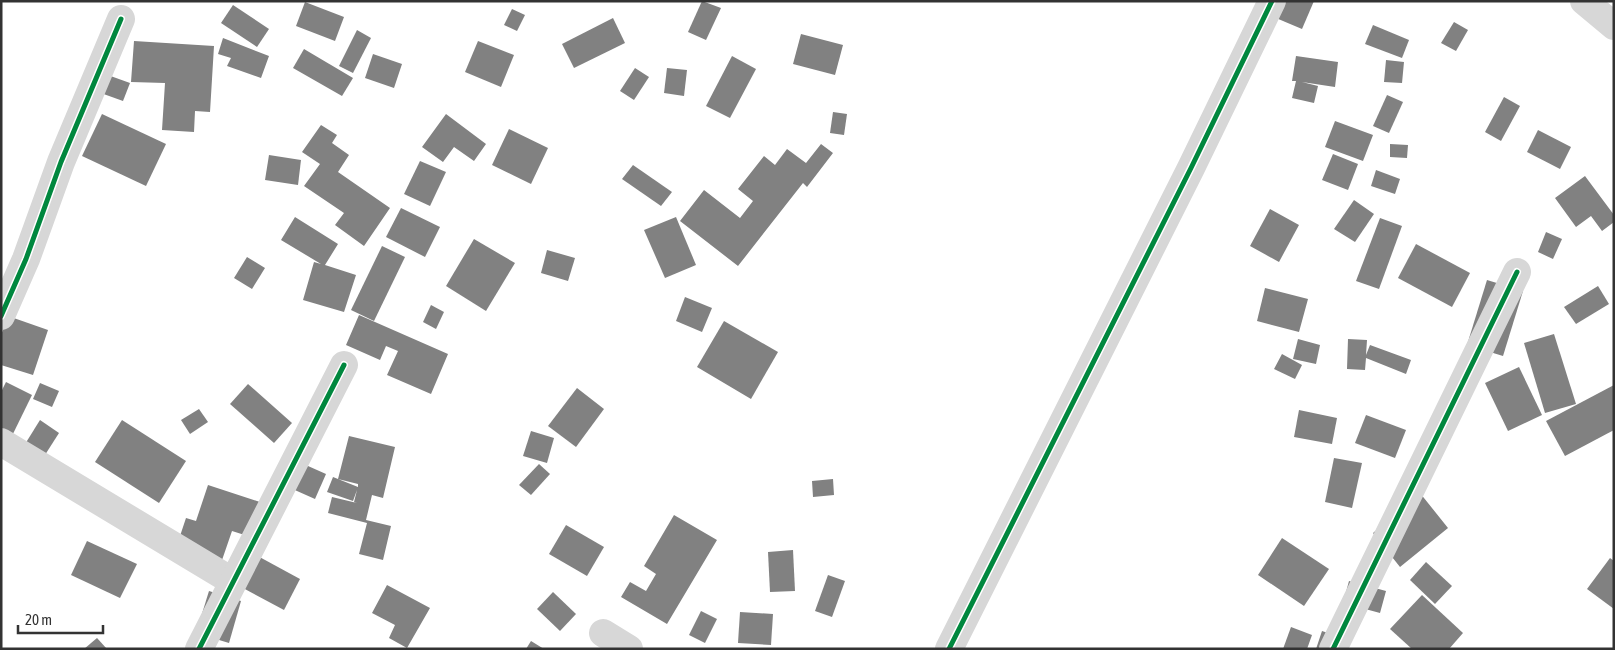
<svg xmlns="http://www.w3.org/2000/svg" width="1615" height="650" font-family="'Asap Condensed',sans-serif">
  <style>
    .building { fill: #818181 }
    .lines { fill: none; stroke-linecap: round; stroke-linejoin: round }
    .street { stroke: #d7d7d7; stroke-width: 28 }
    .cycleway-casing { stroke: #fff; stroke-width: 8 }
    .cycleway { stroke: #00873e; stroke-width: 5 }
  </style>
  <rect width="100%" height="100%" fill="#fff"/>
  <g class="building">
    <path d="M 702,1 L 721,8 L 706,40 L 688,32 Z"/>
    <path d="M 1261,1 L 1314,1 L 1302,29 L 1257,10 Z"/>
    <path d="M 305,2 L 344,17 L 335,41 L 296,26 Z"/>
    <path d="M 233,5 L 269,29 L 257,47 L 221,23 Z"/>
    <path d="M 512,9 L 525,15 L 517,31 L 504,25 Z"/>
    <path d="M 613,18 L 625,43 L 574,68 L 562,44 Z"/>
    <path d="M 1454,22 L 1468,30 L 1456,51 L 1441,43 Z"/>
    <path d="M 1373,25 L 1409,40 L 1402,58 L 1365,44 Z"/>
    <path d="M 357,30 L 371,38 L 353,73 L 339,66 Z"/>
    <path d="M 801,34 L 843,45 L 835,75 L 793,64 Z"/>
    <path d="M 223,38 L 269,56 L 261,78 L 227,66 L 231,58 L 218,54 Z"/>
    <path d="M 134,41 L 214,46 L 210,112 L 195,111 L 194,132 L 162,130 L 165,83 L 131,82 Z"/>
    <path d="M 478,41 L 514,55 L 501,87 L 465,72 Z"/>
    <path d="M 304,49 L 353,78 L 342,96 L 293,68 Z"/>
    <path d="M 373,54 L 402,64 L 394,88 L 365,78 Z"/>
    <path d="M 732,56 L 756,69 L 730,118 L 706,106 Z"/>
    <path d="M 1296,56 L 1338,62 L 1335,87 L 1302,82 L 1318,86 L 1314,103 L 1292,98 L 1296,81 L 1292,81 Z"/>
    <path d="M 1386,60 L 1404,62 L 1402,83 L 1384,82 Z"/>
    <path d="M 635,68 L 649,77 L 634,100 L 620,91 Z"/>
    <path d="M 667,68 L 687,70 L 684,96 L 664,93 Z"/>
    <path d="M 105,74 L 130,83 L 123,101 L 98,92 Z"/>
    <path d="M 1387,95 L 1403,102 L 1389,133 L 1373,126 Z"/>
    <path d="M 1504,97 L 1520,106 L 1501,141 L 1485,132 Z"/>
    <path d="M 833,112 L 847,114 L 844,135 L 830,133 Z"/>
    <path d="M 102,114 L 166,144 L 146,186 L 82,156 Z"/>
    <path d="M 446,114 L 486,144 L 474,161 L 454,147 L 443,162 L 422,147 Z"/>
    <path d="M 1335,121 L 1373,135 L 1363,161 L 1325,147 Z"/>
    <path d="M 321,125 L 337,135 L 332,143 L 349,155 L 338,172 L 390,208 L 364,246 L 335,225 L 344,213 L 304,186 L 320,164 L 302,152 Z"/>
    <path d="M 509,129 L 548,148 L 531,184 L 492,165 Z"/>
    <path d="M 1538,130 L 1571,147 L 1560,169 L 1527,152 Z"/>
    <path d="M 821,144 L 833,153 L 807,187 L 803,183 L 738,266 L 680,221 L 704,190 L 740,218 L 753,201 L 738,189 L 764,156 L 775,165 L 787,149 L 806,163 Z"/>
    <path d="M 1390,144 L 1408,145 L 1407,158 L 1390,157 Z"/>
    <path d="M 1333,154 L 1358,164 L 1348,190 L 1322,180 Z"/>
    <path d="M 269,155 L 301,160 L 298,185 L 265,180 Z"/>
    <path d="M 420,161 L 446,172 L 430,206 L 404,194 Z"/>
    <path d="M 633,165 L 672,192 L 661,206 L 622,179 Z"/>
    <path d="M 1376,170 L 1400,179 L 1395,194 L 1371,186 Z"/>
    <path d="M 1585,176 L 1614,215 L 1614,222 L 1602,231 L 1591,216 L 1576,227 L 1555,198 Z"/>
    <path d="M 1354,200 L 1374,214 L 1355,242 L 1334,229 Z"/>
    <path d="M 401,208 L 440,227 L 425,257 L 386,237 Z"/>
    <path d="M 1270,209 L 1299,225 L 1279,262 L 1250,246 Z"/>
    <path d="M 295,217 L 338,244 L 325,265 L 356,275 L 344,312 L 303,300 L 314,262 L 321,264 L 281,240 Z"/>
    <path d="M 676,217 L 696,265 L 665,278 L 644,230 Z"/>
    <path d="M 1380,218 L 1402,226 L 1379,289 L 1356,281 Z"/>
    <path d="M 1546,232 L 1562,239 L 1553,259 L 1538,252 Z"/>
    <path d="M 474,239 L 515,263 L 486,311 L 446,286 Z"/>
    <path d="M 1416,244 L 1470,273 L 1452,307 L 1398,278 Z"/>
    <path d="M 382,246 L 405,257 L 374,321 L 351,310 Z"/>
    <path d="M 547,250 L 575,258 L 568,281 L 541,273 Z"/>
    <path d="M 247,257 L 265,268 L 252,289 L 234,278 Z"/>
    <path d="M 1487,280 L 1523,291 L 1503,356 L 1467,345 Z"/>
    <path d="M 1598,286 L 1609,304 L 1576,324 L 1564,307 Z"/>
    <path d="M 1265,288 L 1308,299 L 1299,332 L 1257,321 Z"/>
    <path d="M 685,297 L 712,308 L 702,332 L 676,321 Z"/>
    <path d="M 431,305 L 444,312 L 436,329 L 423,322 Z"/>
    <path d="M 359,315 L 448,354 L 431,394 L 387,375 L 398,351 L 386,346 L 380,360 L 346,345 Z"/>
    <path d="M 8,316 L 48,330 L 33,375 L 1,365 L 1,335 Z"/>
    <path d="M 724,321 L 778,352 L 751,399 L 697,367 Z"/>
    <path d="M 1554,334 L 1576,404 L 1545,413 L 1524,343 Z"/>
    <path d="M 1298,339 L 1320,345 L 1316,364 L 1293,359 Z"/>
    <path d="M 1348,339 L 1367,340 L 1366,355 L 1370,345 L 1411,360 L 1406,374 L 1366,358 L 1365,370 L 1347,369 Z"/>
    <path d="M 1282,354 L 1302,365 L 1295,379 L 1274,369 Z"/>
    <path d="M 1519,367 L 1542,415 L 1508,431 L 1485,383 Z"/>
    <path d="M 6,382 L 32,395 L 8,444 L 1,440 L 1,392 Z"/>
    <path d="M 40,383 L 59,391 L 52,407 L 33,399 Z"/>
    <path d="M 248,384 L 292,423 L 274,443 L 230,404 Z"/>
    <path d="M 1614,385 L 1614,430 L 1565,456 L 1546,421 Z"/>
    <path d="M 577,388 L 604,409 L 576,447 L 548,426 Z"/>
    <path d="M 199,409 L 208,422 L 190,434 L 181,420 Z"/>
    <path d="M 1299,410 L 1337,418 L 1332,444 L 1294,437 Z"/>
    <path d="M 1366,415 L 1406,430 L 1395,458 L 1355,443 Z"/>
    <path d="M 40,420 L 59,433 L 36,469 L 17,457 Z"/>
    <path d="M 122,420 L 186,461 L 159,503 L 95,462 Z"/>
    <path d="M 531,431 L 554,438 L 547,463 L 523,456 Z"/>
    <path d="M 349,436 L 395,447 L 383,498 L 372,495 L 366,520 L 391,526 L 383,560 L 359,554 L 367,523 L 328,513 L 332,497 L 357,503 L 354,502 L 357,490 L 353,501 L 327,492 L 333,477 L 358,487 L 358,484 L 338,479 Z"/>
    <path d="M 290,458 L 326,474 L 315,499 L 279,483 Z"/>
    <path d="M 1334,458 L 1362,463 L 1352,508 L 1325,502 Z"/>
    <path d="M 539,464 L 550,474 L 531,495 L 519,485 Z"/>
    <path d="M 833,479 L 834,495 L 813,497 L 812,481 Z"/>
    <path d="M 1412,483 L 1448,528 L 1400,567 L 1373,533 L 1399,511 L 1391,499 Z"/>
    <path d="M 208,485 L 263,503 L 251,537 L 232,531 L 221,563 L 176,548 L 186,518 L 196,521 Z"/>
    <path d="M 674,515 L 717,540 L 667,624 L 621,597 L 630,582 L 646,591 L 656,574 L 644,566 Z"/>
    <path d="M 566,525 L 604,547 L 587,576 L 549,554 Z"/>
    <path d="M 1282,538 L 1329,569 L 1304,606 L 1258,575 Z"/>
    <path d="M 87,541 L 137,564 L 120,598 L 71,575 Z"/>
    <path d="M 245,549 L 300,579 L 284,610 L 228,580 Z"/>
    <path d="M 793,550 L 795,591 L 770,592 L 768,552 Z"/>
    <path d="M 1610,558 L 1614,561 L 1614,609 L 1587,589 Z"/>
    <path d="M 1426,562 L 1452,586 L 1435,604 L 1410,580 Z"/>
    <path d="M 828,575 L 845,581 L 832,617 L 815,611 Z"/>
    <path d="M 1349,581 L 1386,591 L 1380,613 L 1343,603 Z"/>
    <path d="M 387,585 L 430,608 L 407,648 L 389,638 L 395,625 L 372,613 Z"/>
    <path d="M 209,591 L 241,601 L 229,643 L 196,633 Z"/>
    <path d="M 553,592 L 576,614 L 560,631 L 537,609 Z"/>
    <path d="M 1422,595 L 1463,633 L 1449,649 L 1412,649 L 1390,629 Z"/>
    <path d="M 701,611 L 717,619 L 705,643 L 689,635 Z"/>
    <path d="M 740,612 L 773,614 L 771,645 L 738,643 Z"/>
    <path d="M 1291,627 L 1312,635 L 1307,649 L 1283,649 Z"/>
    <path d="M 1322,631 L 1343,638 L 1339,649 L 1316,649 Z"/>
    <path d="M 97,638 L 107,649 L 84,649 Z"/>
    <path d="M 531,641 L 544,649 L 526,649 Z"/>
  </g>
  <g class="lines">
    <g class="street">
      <path d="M 1584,1 L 1614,26"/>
      <path d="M 1,316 L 26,259 L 61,162 L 121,19"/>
      <path d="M 1,442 L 232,581"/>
      <path d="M 603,633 L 629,649"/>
      <path d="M 199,649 L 344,365"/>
      <path d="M 949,649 L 1191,168 L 1272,1"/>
      <path d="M 1333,649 L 1517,272"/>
    </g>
    <g class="cycleway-casing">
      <g id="cycleway">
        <path d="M 1,316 L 26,259 L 61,162 L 121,19"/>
        <path d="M 199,649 L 344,365"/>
        <path d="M 949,649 L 1191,168 L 1272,1"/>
        <path d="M 1333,649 L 1517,272"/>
      </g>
    </g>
    <use href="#cycleway" class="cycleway"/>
  </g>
  <rect width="1615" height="650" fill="none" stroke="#333333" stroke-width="5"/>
  <path d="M18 625v8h85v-8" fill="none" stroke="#333333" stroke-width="2.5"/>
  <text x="25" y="625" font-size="15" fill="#333333" stroke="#ffffff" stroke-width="4" paint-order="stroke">20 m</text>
</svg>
